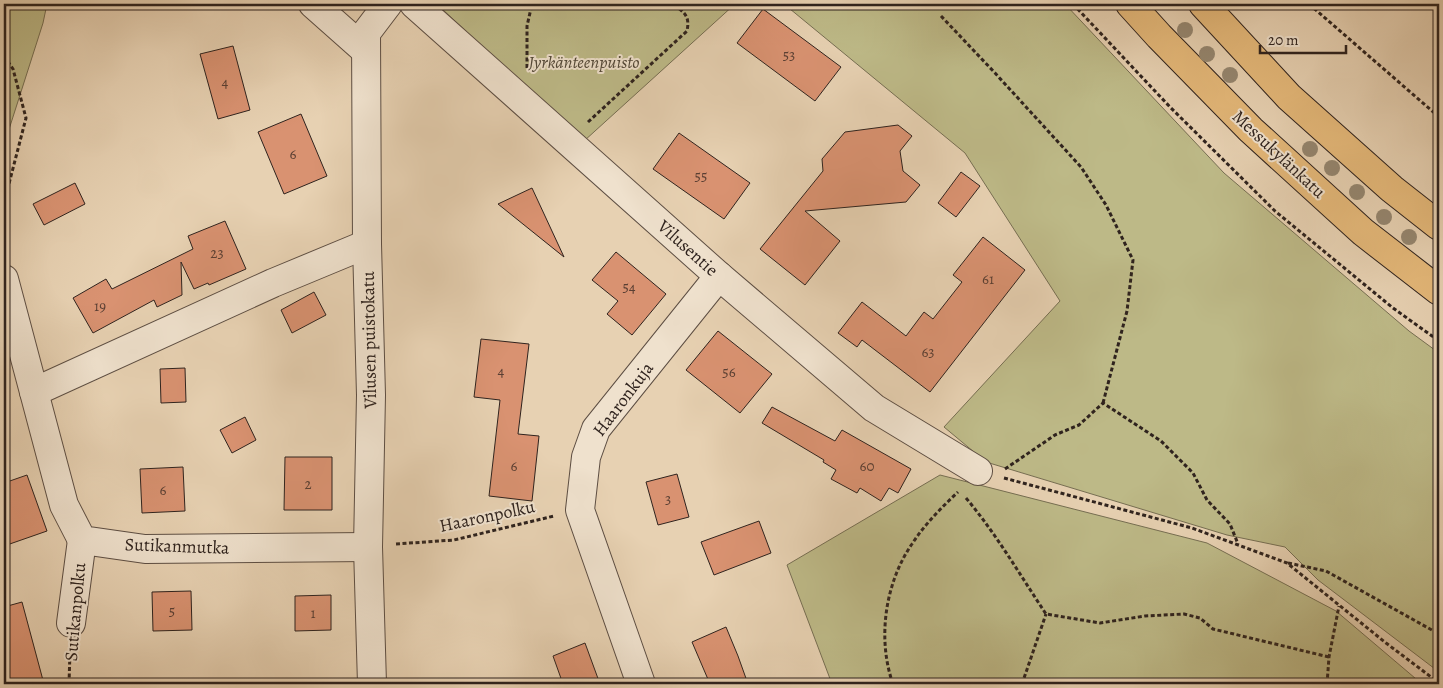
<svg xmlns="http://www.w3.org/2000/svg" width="1443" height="688" font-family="Alegreya,serif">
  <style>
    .green { fill: #bdb987; stroke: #766e52 }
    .building { fill: #d99271; stroke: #2f231e }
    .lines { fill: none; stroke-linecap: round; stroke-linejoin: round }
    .minor-casing { stroke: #5d4e43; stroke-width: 30 }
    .major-casing { stroke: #2f231e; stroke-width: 30 }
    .path { stroke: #2f231e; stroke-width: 3; stroke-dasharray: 4 2.5; stroke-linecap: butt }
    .minor { stroke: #efe1cd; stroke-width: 28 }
    .major { stroke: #e4b879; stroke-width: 28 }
    .tree { fill: #95866f }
    .labels { text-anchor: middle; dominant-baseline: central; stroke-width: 4; stroke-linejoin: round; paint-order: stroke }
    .number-label { font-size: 15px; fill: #5a3f33 }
    .park-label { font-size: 18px; font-style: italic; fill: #524838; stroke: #efe1cd }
    .street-label { font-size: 18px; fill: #2f231e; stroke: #efe1cd }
  </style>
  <rect width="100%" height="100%" fill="#e7d1b2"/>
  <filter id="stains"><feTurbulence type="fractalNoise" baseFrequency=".004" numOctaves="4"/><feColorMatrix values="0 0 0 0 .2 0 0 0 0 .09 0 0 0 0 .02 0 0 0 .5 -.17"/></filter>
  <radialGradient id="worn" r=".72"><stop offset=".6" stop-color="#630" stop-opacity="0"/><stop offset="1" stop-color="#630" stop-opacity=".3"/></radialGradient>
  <g class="green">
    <path d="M 4,4 L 47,4 L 43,23 L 4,145 Z"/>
    <path d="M 446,4 L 735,4 L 584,141 L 441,8 Z"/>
    <path d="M 784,4 L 1065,4 L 1224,173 L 1409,331 L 1439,353 L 1439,672 L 1318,580 L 1285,547 L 1227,535 L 986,462 L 944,427 L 1060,301 L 965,153 Z"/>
    <path d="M 940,475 L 1207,543 L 1336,611 L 1422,684 L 832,684 L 787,565 Z"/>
  </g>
  <g class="building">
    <path d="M 763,9 L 841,67 L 815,101 L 737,43 Z"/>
    <path d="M 233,46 L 250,110 L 218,119 L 200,54 Z"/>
    <path d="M 301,114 L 327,176 L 284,194 L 258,132 Z"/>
    <path d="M 898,125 L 912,136 L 900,151 L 903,171 L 920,185 L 906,202 L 805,211 L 840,241 L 805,285 L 760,249 L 823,171 L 822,159 L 845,132 Z"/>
    <path d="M 679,133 L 750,183 L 724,219 L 653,169 Z"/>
    <path d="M 961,172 L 980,186 L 956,217 L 938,203 Z"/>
    <path d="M 75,183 L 85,204 L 44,225 L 33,204 Z"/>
    <path d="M 532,188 L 564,257 L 498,204 Z"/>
    <path d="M 225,221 L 246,269 L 209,285 L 208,283 L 194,289 L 181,262 L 182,295 L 157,307 L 154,300 L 93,333 L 73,298 L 106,279 L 112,289 L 193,249 L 188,236 Z"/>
    <path d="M 983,237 L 1025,270 L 930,392 L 862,340 L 857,347 L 838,333 L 862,302 L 906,336 L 924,312 L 933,319 L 962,282 L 953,275 Z"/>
    <path d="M 616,252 L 666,294 L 632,335 L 607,314 L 618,301 L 592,280 Z"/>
    <path d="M 314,292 L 326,315 L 292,333 L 281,310 Z"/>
    <path d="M 718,331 L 772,374 L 740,413 L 686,370 Z"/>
    <path d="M 481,339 L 529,344 L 518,434 L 539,436 L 532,501 L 489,496 L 500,400 L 474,397 Z"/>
    <path d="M 185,368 L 186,402 L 161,403 L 160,369 Z"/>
    <path d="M 772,407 L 835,441 L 842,430 L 911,469 L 898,493 L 889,488 L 881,501 L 860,488 L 857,493 L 831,479 L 836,470 L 823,462 L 824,460 L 762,423 Z"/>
    <path d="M 245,417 L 256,440 L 232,453 L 220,430 Z"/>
    <path d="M 285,457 L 332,457 L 332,510 L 284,510 Z"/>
    <path d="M 183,467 L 185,511 L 142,513 L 140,469 Z"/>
    <path d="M 677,474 L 689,517 L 658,525 L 646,482 Z"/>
    <path d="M 27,475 L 47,531 L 4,546 L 4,483 Z"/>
    <path d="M 759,521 L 771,553 L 714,575 L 701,542 Z"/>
    <path d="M 191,591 L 192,630 L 153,631 L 152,592 Z"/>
    <path d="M 331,595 L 331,630 L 295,631 L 295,596 Z"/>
    <path d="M 22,602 L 44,684 L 4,684 L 4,607 Z"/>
    <path d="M 726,627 L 738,656 L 748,684 L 710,684 L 692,642 Z"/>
    <path d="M 585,643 L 600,684 L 563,684 L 553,656 Z"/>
  </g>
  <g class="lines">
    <g class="minor-casing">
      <g id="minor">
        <path d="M 313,4 L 366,51"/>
        <path d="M 414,4 L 719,276 L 874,408 L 978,471"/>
        <path d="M 4,279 L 64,505 L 82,540 L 145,549 L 368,547"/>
        <path d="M 34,392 L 273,283 L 367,244"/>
        <path d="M 71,623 L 82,540"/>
        <path d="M 372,684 L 368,547 L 371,395 L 367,244 L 366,33 L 388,4"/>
        <path d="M 641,684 L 580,510 L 586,457 L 596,429 L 719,276"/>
      </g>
    </g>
    <g class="major-casing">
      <g id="major">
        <path d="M 1130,4 L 1159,36 L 1251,130 L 1363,232 L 1439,291"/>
        <path d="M 1203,4 L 1289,97 L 1392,189 L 1439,226"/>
      </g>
    </g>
    <g class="path">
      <path d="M 1073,4 L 1170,107 L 1275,211 L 1393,308 L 1439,341"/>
      <path d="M 1309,4 L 1439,117"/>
      <path d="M 941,16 L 995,73 L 1081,167 L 1106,205 L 1133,260 L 1127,311 L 1103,403"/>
      <path d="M 4,56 L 13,69 L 26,118 L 4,203"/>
      <path d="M 527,68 L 527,26 L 532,4"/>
      <path d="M 588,122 L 687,31 C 690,16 685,13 673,4"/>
      <path d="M 1005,469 L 1055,435 L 1079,425 L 1103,403 L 1161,441 L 1193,473 L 1207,500 L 1230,524 L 1238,544"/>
      <path d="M 1004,478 L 1192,528 L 1287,563 L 1386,643 L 1439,683"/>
      <path d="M 966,498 C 997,535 1020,575 1046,614 L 1100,623 L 1145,616 L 1184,614 L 1200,618 L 1213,629 L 1329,657"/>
      <path d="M 396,544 L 454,540 L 554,516"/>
      <path d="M 1288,563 L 1326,571 L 1439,634"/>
      <path d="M 69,684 L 70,651"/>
      <path d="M 893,684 C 877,639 885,583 912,544 C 925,524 941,508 958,492"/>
      <path d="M 1022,684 L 1046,614"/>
      <path d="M 1327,684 L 1329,657 L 1339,606"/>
    </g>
    <use href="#minor" class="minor"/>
    <use href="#major" class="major"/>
  </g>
  <g class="tree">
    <circle cx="1185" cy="30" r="8"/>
    <circle cx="1207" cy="54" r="8"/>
    <circle cx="1230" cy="75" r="8"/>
    <circle cx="1310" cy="149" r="8"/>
    <circle cx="1332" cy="168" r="8"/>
    <circle cx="1357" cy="192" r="8"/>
    <circle cx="1384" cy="217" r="8"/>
    <circle cx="1409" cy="237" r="8"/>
  </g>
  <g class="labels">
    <g class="number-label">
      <text x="789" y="55">53</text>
      <text x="225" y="82">4</text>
      <text x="293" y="154">6</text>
      <text x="701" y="176">55</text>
      <text x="217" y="253">23</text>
      <text x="988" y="279">61</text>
      <text x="629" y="287">54</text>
      <text x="100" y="306">19</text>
      <text x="928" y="352">63</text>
      <text x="501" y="371">4</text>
      <text x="729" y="372">56</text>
      <text x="514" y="466">6</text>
      <text x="867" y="466">60</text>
      <text x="308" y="484">2</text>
      <text x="163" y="490">6</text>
      <text x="668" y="499">3</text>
      <text x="172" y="611">5</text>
      <text x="313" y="613">1</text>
    </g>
    <g class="park-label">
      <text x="584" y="62">Jyrkänteenpuisto</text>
    </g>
    <g class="street-label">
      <text transform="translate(1279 154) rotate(43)">Messukylänkatu</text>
      <text transform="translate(688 248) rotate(42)">Vilusentie</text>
      <text transform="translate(369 340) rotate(-91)">Vilusen puistokatu</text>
      <text transform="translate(623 399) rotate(-53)">Haaronkuja</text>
      <text transform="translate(487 516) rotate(-12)">Haaronpolku</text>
      <text transform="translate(177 546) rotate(2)">Sutikanmutka</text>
      <text transform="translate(75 612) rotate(-85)">Sutikanpolku</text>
    </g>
  </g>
  <rect width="1443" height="688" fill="none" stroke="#e7d1b2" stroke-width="20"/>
  <rect x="5" y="5" width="1433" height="678" fill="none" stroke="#2f231e" stroke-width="2.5"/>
  <rect x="10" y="10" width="1423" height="668" fill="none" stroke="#2f231e"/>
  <path d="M1260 45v8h86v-8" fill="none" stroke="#2f231e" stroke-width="2.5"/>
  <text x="1268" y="45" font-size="15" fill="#2f231e" stroke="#efe1cd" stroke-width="4" paint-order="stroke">20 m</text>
  <rect width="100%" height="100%" filter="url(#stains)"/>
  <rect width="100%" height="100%" fill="url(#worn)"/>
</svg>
